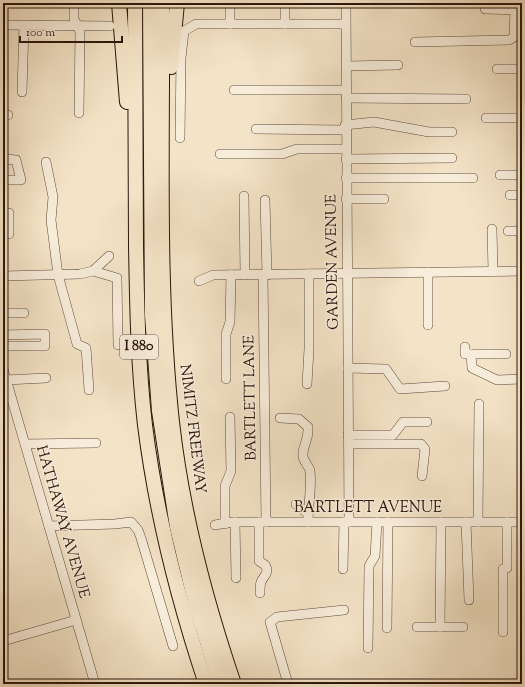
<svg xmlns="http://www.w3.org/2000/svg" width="525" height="687" font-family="'Sorts Mill Goudy',serif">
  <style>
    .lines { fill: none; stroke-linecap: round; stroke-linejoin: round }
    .minor-casing { stroke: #5e493a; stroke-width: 10 }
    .highway-casing { stroke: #2c150b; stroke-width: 16 }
    .minor { stroke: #f8eddb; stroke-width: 9 }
    .highway { stroke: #f4e4c7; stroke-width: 14 }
    .labels { text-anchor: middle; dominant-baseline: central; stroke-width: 3; stroke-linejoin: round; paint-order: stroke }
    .shield { fill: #f8eddb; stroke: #695649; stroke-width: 1 }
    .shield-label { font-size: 14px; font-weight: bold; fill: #2c150b }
    .street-label { font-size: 15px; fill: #2c150b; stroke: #f8eddb }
  </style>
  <rect width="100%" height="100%" fill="#f4e4c7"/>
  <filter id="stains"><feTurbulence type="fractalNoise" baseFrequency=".005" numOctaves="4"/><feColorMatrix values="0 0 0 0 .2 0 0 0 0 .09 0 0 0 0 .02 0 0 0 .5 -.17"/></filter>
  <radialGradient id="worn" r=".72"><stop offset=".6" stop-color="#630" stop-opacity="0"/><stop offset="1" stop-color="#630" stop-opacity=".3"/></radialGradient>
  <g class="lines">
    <g class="minor-casing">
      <g id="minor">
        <path d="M 74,3 L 74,19 L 80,31 L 79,113"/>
        <path d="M 285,3 L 285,24"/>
        <path d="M 346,3 L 349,522"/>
        <path d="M 485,9 L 515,10 L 515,3"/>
        <path d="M 230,24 L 230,3"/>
        <path d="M 3,25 L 110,26"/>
        <path d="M 415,42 L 509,40 L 514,37 L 515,10"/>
        <path d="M 346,66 L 398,65"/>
        <path d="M 497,69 L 522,69"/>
        <path d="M 234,90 L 346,90"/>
        <path d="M 22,92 L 24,25"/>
        <path d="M 346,98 L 466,99"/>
        <path d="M 3,115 L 8,115"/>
        <path d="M 486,118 L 522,118"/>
        <path d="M 345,125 L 374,122 L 429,132 L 452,132"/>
        <path d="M 256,129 L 345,130"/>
        <path d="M 180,138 L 181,58 L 184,31 L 196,24 L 345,24"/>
        <path d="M 220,154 L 282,154 L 297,149 L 345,149"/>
        <path d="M 3,157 L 6,159 L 16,160 L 21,180 L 3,180"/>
        <path d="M 346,159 L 452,158"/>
        <path d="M 46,162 L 53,197 L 51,220 L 58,275 L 77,344 L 86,348 L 89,390"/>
        <path d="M 500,175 L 522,175"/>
        <path d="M 346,178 L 473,178"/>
        <path d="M 510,195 L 522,195"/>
        <path d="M 244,196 L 245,275"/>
        <path d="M 346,199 L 384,199"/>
        <path d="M 265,200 L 267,275"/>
        <path d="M 492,229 L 493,271"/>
        <path d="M 508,231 L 518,231 L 522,236"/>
        <path d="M 3,234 L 9,234 L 9,213"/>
        <path d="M 93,271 L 109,256"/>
        <path d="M 428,272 L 428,325"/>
        <path d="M 263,275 L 266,522"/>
        <path d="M 3,276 L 80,274 L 93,271 L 117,278 L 118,345"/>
        <path d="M 199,281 L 213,275 L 522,271"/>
        <path d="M 3,313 L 24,313"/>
        <path d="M 3,335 L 45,334 L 45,346 L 9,346 L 3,347"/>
        <path d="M 465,347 L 465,354 L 471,354"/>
        <path d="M 506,354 L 471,354 L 472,368 L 497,380 L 522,379"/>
        <path d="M 348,368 L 386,369 L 400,389 L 445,386"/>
        <path d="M 3,369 L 95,684"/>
        <path d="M 226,379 L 226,334 L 230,322 L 231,275"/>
        <path d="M 6,380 L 46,378"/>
        <path d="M 307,384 L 309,349 L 309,274"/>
        <path d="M 280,418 L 299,419 L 308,427 C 309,441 303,444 303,454 C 302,461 309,465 310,471 C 312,488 308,505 308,522"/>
        <path d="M 348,435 L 393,435 L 403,422 L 427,422"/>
        <path d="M 25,444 L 96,443"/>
        <path d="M 349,444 L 421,444 L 425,449 L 422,476"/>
        <path d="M 296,504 L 308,514"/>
        <path d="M 235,522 L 236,578"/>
        <path d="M 259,522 L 259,561 L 265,565 C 270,573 264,575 261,582 C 260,585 260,590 260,593"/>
        <path d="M 466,522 L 469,600"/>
        <path d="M 478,522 L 479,404"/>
        <path d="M 225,524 L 225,486 L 231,471 L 230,417"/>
        <path d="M 215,525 L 232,522 L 522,522"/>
        <path d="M 49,526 L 115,524 L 131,522 L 138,530 L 141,538 L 173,646"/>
        <path d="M 343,569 L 344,522"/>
        <path d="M 417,627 L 463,627"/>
        <path d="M 440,627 L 441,522"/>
        <path d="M 387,628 L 388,522"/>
        <path d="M 503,632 L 503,569 L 507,568 L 507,522"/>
        <path d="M 3,641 L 76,620"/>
        <path d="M 368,648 L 369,566 L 375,556 L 377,522"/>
        <path d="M 288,684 L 270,622 L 277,617 L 344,610"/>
      </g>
    </g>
    <g class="highway-casing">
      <g id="highway">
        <path d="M 119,3 L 127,102"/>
        <path d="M 135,3 C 135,84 135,165 136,245 C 137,305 138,365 145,425 C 156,513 178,600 206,684"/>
        <path d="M 150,3 L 152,315 L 159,411 L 177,527 L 196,606 L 220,684"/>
        <path d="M 162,3 C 163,142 157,283 172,422 C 182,511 205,599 234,684"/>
        <path d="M 171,67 L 177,3"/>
      </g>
    </g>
    <use href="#minor" class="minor"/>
    <use href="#highway" class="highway"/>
  </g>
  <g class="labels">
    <rect class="shield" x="120" y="335" width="38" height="24" rx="3"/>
    <g class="shield-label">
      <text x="139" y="347">I 880</text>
    </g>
    <g class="street-label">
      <text transform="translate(333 262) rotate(-91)">GARDEN AVENUE</text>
      <text transform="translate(251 398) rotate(-91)">BARTLETT LANE</text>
      <text transform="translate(192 429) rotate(83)">NIMITZ FREEWAY</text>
      <text x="368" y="508">BARTLETT AVENUE</text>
      <text transform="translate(62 522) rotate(74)">HATHAWAY AVENUE</text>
    </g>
  </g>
  <rect width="525" height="687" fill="none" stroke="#f4e4c7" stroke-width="16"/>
  <rect x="4" y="4" width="517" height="679" fill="none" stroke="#2c150b" stroke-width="2"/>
  <rect x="8" y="8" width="509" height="671" fill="none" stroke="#2c150b"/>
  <path d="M20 36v6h102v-6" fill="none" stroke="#2c150b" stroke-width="2"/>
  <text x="26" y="36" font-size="12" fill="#2c150b" stroke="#f8eddb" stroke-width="3" paint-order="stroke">100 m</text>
  <rect width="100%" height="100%" filter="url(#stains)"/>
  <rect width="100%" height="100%" fill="url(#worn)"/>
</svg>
